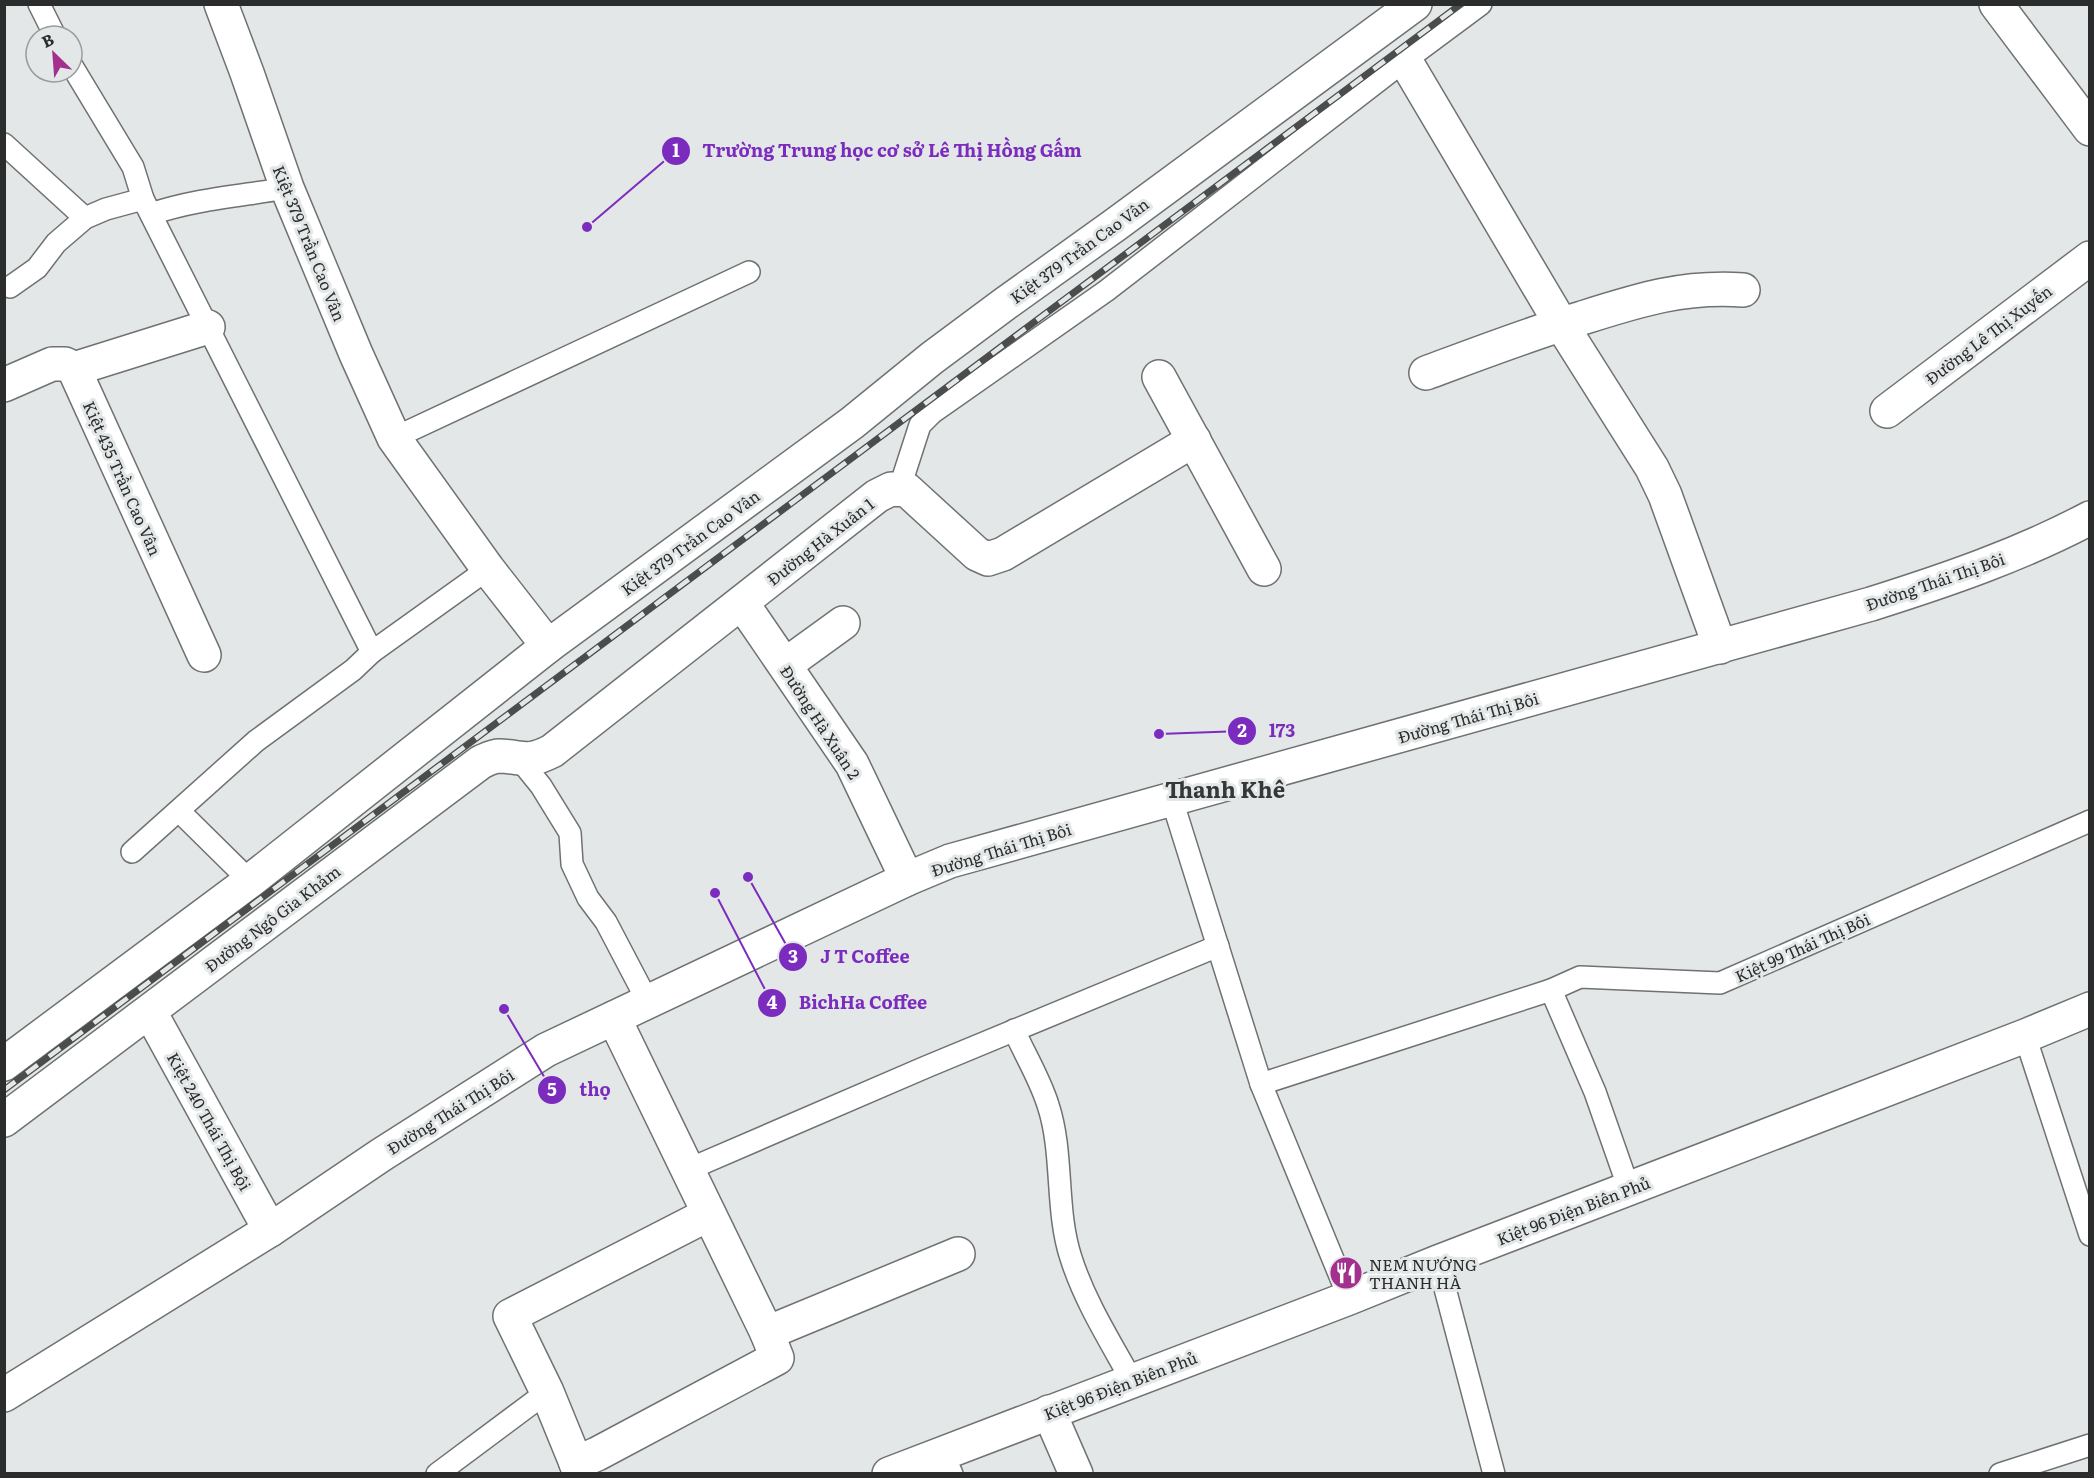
<svg xmlns="http://www.w3.org/2000/svg" width="2094" height="1478" font-family="Literata,serif">
  <style>
    .lines { fill: none; stroke-linecap: round; stroke-linejoin: round }
    .lane-casing { stroke: #6e7271; stroke-width: 24 }
    .street-casing { stroke: #6e7271; stroke-width: 36 }
    .secondary-casing { stroke: #6e7271; stroke-width: 36 }
    .lane { stroke: #fff; stroke-width: 21 }
    .street { stroke: #fff; stroke-width: 33 }
    .secondary { stroke: #fff; stroke-width: 33 }
    .rail-casing { stroke: #4b4c4c; stroke-width: 7 }
    .rail { stroke: #e3e7e7; stroke-width: 4.5; stroke-dasharray: 14; stroke-linecap: butt }
    .labels { text-anchor: middle; dominant-baseline: central; stroke-width: 6; stroke-linejoin: round; paint-order: stroke }
    .street-label { font-size: 16px; fill: #2b2c2c; stroke: #e3e7e7 }
    .poi-label { font-size: 16px; fill: #2b2c2c; stroke: #e3e7e7; text-anchor: start }
    .district-label { font-size: 22px; font-weight: bold; fill: #353837; stroke: #e3e7e7 }
    .leader { fill: none; stroke: #7b2cbf; stroke-width: 2 }
    .callout-dot { fill: #7b2cbf; stroke: #e3e7e7; stroke-width: 2 }
    .mark-label { font-size: 18px; text-anchor: middle; font-weight: bold; fill: #fff }
    .callout-label { font-size: 18px; text-anchor: middle; font-weight: bold; fill: #7b2cbf; stroke: #e3e7e7; stroke-width: 6; stroke-linejoin: round; paint-order: stroke }
  </style>
  <rect width="100%" height="100%" fill="#e3e7e7"/>
  <g class="lines">
    <g class="lane-casing">
      <g id="lane">
        <path d="M 39,4 L 55,36"/>
        <path d="M 72,66 L 133,167 L 143,199 L 372,652 L 353,670 L 256,741 L 132,852"/>
        <path d="M 4,144 L 85,218"/>
        <path d="M 151,214 C 196,199 240,196 287,188"/>
        <path d="M 10,287 L 37,268 L 56,243 L 85,218 L 106,209 L 143,199"/>
        <path d="M 394,438 L 749,272"/>
        <path d="M 899,490 L 920,425 L 932,413 L 1106,291 L 1395,68 L 1481,4"/>
        <path d="M 372,652 L 488,569"/>
        <path d="M 520,760 L 541,786 L 570,833 L 572,864 L 588,898 L 606,922 L 648,1002"/>
        <path d="M 1172,800 L 1261,1084 L 1349,1298"/>
        <path d="M 179,811 L 250,881"/>
        <path d="M 1551,990 L 1595,1092 L 1629,1189"/>
        <path d="M 1014,1030 C 1025,1055 1040,1079 1048,1105 C 1064,1153 1055,1210 1071,1258 C 1085,1302 1110,1341 1132,1381"/>
        <path d="M 2025,1036 L 2090,1235"/>
        <path d="M 1261,1084 L 1551,990 L 1580,977 L 1720,983 L 2090,821"/>
        <path d="M 687,1170 L 926,1067 L 1218,946"/>
        <path d="M 1438,1262 L 1494,1474"/>
        <path d="M 943,1454 L 952,1474"/>
        <path d="M 437,1474 L 547,1392"/>
        <path d="M 2000,1474 L 2090,1445"/>
      </g>
    </g>
    <g class="street-casing">
      <g id="street">
        <path d="M 221,4 L 247,73 L 287,188 L 356,354 L 394,438 L 488,569 L 548,646"/>
        <path d="M 1996,4 L 2090,129"/>
        <path d="M 1409,67 L 1561,324 L 1652,468 L 1665,495 L 1720,647"/>
        <path d="M 74,369 L 208,327"/>
        <path d="M 1426,373 C 1477,354 1529,334 1582,318 C 1639,300 1682,286 1743,290"/>
        <path d="M 1159,377 L 1264,569"/>
        <path d="M 4,385 L 52,364 L 65,364 L 74,369 L 204,655"/>
        <path d="M 1887,411 L 2090,258"/>
        <path d="M 742,603 L 852,764 L 907,879"/>
        <path d="M 785,665 L 843,623"/>
        <path d="M 150,1012 L 270,1230"/>
        <path d="M 614,1018 L 767,1333"/>
        <path d="M 4,1064 L 250,881 L 548,646 L 852,423 L 932,358 L 1006,303 L 1115,225 L 1415,4"/>
        <path d="M 4,1120 L 481,762 C 486,760 493,756 499,756 C 525,757 526,764 552,751 L 877,496 L 891,489 L 907,490 L 977,554 L 988,559 L 1003,554 L 1194,440"/>
        <path d="M 1049,1412 L 1076,1474"/>
        <path d="M 576,1463 L 547,1392 L 510,1316 L 709,1214"/>
        <path d="M 580,1474 L 576,1463 L 597,1454 L 777,1358 L 767,1333 L 958,1254"/>
        <path d="M 889,1474 L 1349,1298 L 1438,1262 L 2025,1036 L 2090,1009"/>
      </g>
    </g>
    <g class="secondary-casing">
      <path id="secondary" d="M 4,1395 L 270,1230 L 381,1155 L 546,1050 L 907,879 L 950,861 L 1871,604 C 1947,580 2020,555 2090,518"/>
    </g>
    <use href="#lane" class="lane"/>
    <use href="#street" class="street"/>
    <use href="#secondary" class="secondary"/>
    <g class="rail-casing">
      <path id="rail" d="M 4,1090 L 1461,4"/>
    </g>
    <use href="#rail" class="rail"/>
  </g>
  <defs>
    <g id="restaurant-disc" transform="scale(1.725)"><circle r="9.5" fill="#a2308c" stroke="#e3e7e7"/><path d="M-5-6h1v4h1v-4h1v4h1v-4h1v5L-1.5 .5V6h-2V.5L-5-1ZM5-6V6H3V1.5H1.5Q1.5-4 5-6Z" fill="#fff"/></g>
  </defs>
  <g fill-rule="evenodd">
    <use href="#restaurant-disc" x="1346" y="1273"/>
  </g>
  <g class="labels">
    <g class="street-label">
      <text transform="translate(310 243) rotate(68)">Kiệt 379 Trần Cao Vân</text>
      <text transform="translate(1079 250) rotate(-36)">Kiệt 379 Trần Cao Vân</text>
      <text transform="translate(1988 334) rotate(-37)">Đường Lê Thị Xuyến</text>
      <text transform="translate(123 478) rotate(66)">Kiệt 435 Trần Cao Vân</text>
      <text transform="translate(820 541) rotate(-38)">Đường Hà Xuân 1</text>
      <text transform="translate(690 542) rotate(-36)">Kiệt 379 Trần Cao Vân</text>
      <text transform="translate(1935 581) rotate(-19)">Đường Thái Thị Bôi</text>
      <text transform="translate(1468 717) rotate(-16)">Đường Thái Thị Bôi</text>
      <text transform="translate(821 722) rotate(57)">Đường Hà Xuân 2</text>
      <text transform="translate(1001 849) rotate(-17)">Đường Thái Thị Bôi</text>
      <text transform="translate(272 918) rotate(-37)">Đường Ngô Gia Khảm</text>
      <text transform="translate(1802 947) rotate(-24)">Kiệt 99 Thái Thị Bôi</text>
      <text transform="translate(450 1111) rotate(-32)">Đường Thái Thị Bôi</text>
      <text transform="translate(210 1121) rotate(61)">Kiệt 240 Thái Thị Bội</text>
      <text transform="translate(1573 1210) rotate(-21)">Kiệt 96 Điện Biên Phủ</text>
      <text transform="translate(1120 1385) rotate(-21)">Kiệt 96 Điện Biên Phủ</text>
    </g>
    <g class="poi-label">
      <text x="1369" y="1264">NEM NƯỚNG<tspan x="1369" dy="18">THANH HÀ</tspan></text>
    </g>
    <g class="district-label">
      <text x="1225" y="788">Thanh Khê</text>
    </g>
  </g>
  <path class="leader" d="M587 227L676 151M1159 734L1242 731M748 877L793 957M715 893L772 1003M504 1009L552 1090"/>
  <g class="callout-dot">
    <circle cx="587" cy="227" r="6"/>
    <circle cx="1159" cy="734" r="6"/>
    <circle cx="748" cy="877" r="6"/>
    <circle cx="715" cy="893" r="6"/>
    <circle cx="504" cy="1009" r="6"/>
    <circle cx="676" cy="151" r="15"/>
    <circle cx="1242" cy="731" r="15"/>
    <circle cx="793" cy="957" r="15"/>
    <circle cx="772" cy="1003" r="15"/>
    <circle cx="552" cy="1090" r="15"/>
  </g>
  <g class="mark-label">
    <text x="676" y="157">1</text>
    <text x="1242" y="737">2</text>
    <text x="793" y="963">3</text>
    <text x="772" y="1009">4</text>
    <text x="552" y="1096">5</text>
  </g>
  <g class="callout-label">
    <text x="892" y="157">Trường Trung học cơ sở Lê Thị Hồng Gấm</text>
    <text x="1282" y="737">173</text>
    <text x="865" y="963">J T Coffee</text>
    <text x="863" y="1009">BichHa Coffee</text>
    <text x="595" y="1096">thọ</text>
  </g>
  <rect width="2094" height="1478" fill="none" stroke="#2b2c2c" stroke-width="12"/>
  <g transform="translate(54 54) rotate(335)"><circle r="28" fill="#e3e7e7" stroke="#999c9c" stroke-width="1.5"/>
  <path d="M0-4.5L10 22L0 15L-10 22Z" fill="#a2308c"/>
  <text y="-9" font-size="16" font-weight="bold" text-anchor="middle" fill="#2b2c2c">B</text>
  </g>
</svg>
